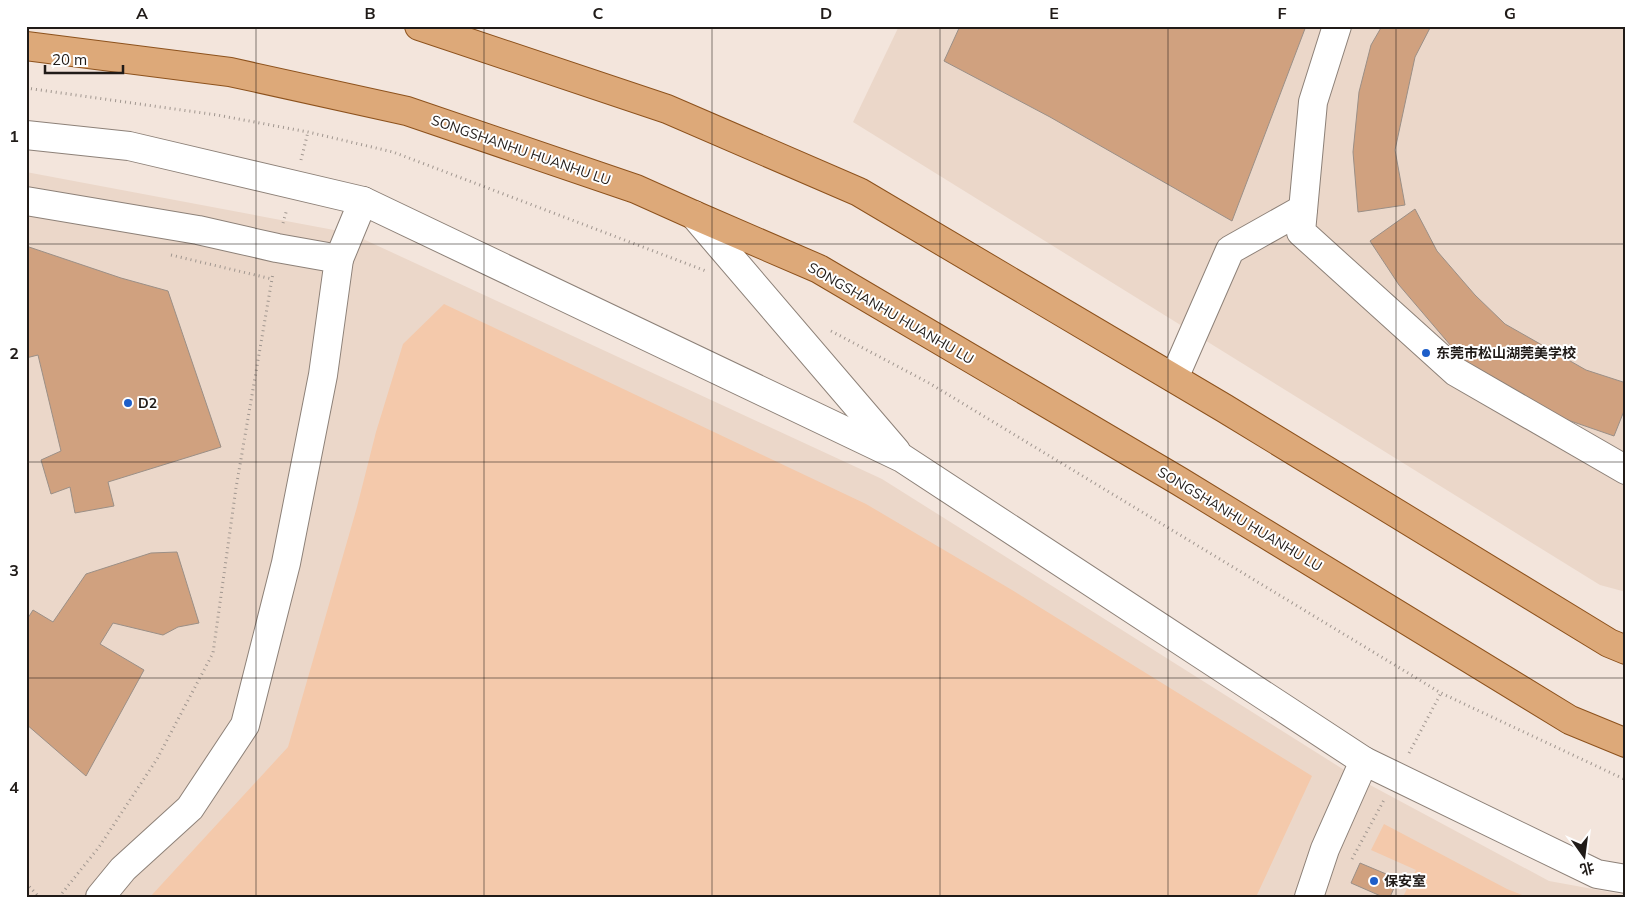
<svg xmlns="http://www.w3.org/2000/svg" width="1652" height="923" font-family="Mulish,'Noto Sans SC',sans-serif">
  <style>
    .built { fill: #ebd7c9 }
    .green { fill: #f4c9ab }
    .building { fill: #d0a17f; stroke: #9b8f86 }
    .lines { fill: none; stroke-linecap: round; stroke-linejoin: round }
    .street-casing { stroke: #8d8178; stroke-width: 30 }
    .primary-casing { stroke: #8d521d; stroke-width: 30 }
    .path { stroke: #a0968f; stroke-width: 3; stroke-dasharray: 1 4; stroke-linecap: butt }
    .street { stroke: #fff; stroke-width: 28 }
    .primary { stroke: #dda979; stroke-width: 28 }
    .grid { fill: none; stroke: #201b18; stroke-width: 1; stroke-opacity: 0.55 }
    .poi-dot { fill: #1d5ec9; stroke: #fff; stroke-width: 2 }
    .labels { text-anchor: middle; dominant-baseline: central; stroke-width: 4; stroke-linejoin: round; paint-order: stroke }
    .street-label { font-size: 14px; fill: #201b18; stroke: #fff }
    .poi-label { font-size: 14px; font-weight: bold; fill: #201b18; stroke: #fff; text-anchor: start }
    .neatline { fill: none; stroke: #201b18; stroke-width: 2 }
    .grid-label { font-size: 16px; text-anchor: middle; font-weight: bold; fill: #201b18 }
  </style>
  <rect width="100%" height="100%" fill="#f3e5dc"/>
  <g class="built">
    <path d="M 899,26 L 1626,26 L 1626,592 L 1600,585 L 853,122 Z"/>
    <path d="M 26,172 L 350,233 L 882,479 L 1357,778 L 1549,881 L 1626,895 L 1626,897 L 26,897 Z"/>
  </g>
  <g class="green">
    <path d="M 444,304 L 866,504 L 1012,590 L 1312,776 L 1256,897 L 150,897 L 288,747 L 357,507 L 376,432 L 403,344 Z"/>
    <path d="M 1384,824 L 1507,889 L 1527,897 L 1403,897 L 1416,870 L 1371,850 Z"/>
  </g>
  <g class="building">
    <path d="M 960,26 L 1306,26 L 1232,221 L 1050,117 L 944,61 Z"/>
    <path d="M 1382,26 L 1431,26 L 1415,57 L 1395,150 L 1405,205 L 1358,212 L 1353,152 L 1359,92 L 1371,45 Z"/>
    <path d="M 1415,209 L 1437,251 L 1475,295 L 1505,324 L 1586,370 L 1626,383 L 1626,406 L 1614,436 L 1559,417 L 1463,360 L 1399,285 L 1370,241 Z"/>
    <path d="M 26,246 L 121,278 L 168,291 L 221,447 L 108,482 L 114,506 L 75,513 L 70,487 L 51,494 L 41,460 L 61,451 L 38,355 L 26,358 Z"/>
    <path d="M 177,552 L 199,623 L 178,627 L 163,635 L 113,623 L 100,644 L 144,670 L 86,776 L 26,724 L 26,621 L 33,610 L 53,622 L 86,574 L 151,553 Z"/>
    <path d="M 1360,863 L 1398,879 L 1390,897 L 1383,897 L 1351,883 Z"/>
  </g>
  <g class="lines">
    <g class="street-casing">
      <g id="street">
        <path d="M 1337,26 L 1313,102 L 1301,232 L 1456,372 L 1626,470"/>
        <path d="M 26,135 L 129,146 L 363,201 L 902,458 L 1364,761"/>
        <path d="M 26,201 L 198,230 L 277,248 L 339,259 L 323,375 L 286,563 L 245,725 L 190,808 L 123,869 L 100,897"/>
        <path d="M 694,215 L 896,451"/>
        <path d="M 339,259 L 363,201"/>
        <path d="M 1174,378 L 1230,250 L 1303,209"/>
        <path d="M 1309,897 L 1325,849 L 1364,761 L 1597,874 L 1626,879"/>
      </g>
    </g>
    <g class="primary-casing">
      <g id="primary">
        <path d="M 419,26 L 667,109 L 859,192 L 1224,408 L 1609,643 L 1626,650"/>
        <path d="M 26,46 L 230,72 L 407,111 L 636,189 L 694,215 L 819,269 L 1179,481 L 1570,720 L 1626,743"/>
      </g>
    </g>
    <g class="path">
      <path d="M 26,88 L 217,115 L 308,132 L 393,152 L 706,271"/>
      <path d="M 301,160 L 308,132"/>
      <path d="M 283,223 L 287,209"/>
      <path d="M 171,255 L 272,279"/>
      <path d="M 831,331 L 929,383 L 1441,693 L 1626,780"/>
      <path d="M 1409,753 L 1441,693"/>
      <path d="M 1352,859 L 1384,800"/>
      <path d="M 26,883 L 39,897"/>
      <path d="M 59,897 L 99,847 L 157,759 L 213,653 L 236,488 L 273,273"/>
    </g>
    <use href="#street" class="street"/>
    <use href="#primary" class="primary"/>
  </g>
  <path class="grid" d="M 256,26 L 256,897M 484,26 L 484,897M 712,26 L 712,897M 940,26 L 940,897M 1168,26 L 1168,897M 1396,26 L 1396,897M 26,244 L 1626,244M 26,462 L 1626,462M 26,678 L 1626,678"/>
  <g class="poi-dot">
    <circle cx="1426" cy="353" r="5"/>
    <circle cx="128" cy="403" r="5"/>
    <circle cx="1374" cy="881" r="5"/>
  </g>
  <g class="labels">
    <g class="street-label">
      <text transform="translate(521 150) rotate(19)">SONGSHANHU HUANHU LU</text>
      <text transform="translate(891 313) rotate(30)">SONGSHANHU HUANHU LU</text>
      <text transform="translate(1240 519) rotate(31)">SONGSHANHU HUANHU LU</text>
    </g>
    <g class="poi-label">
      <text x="1436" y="353">东莞市松山湖莞美学校</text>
      <text x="138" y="403">D2</text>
      <text x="1384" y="881">保安室</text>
    </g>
  </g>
  <rect width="1652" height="923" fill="none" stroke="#ffffff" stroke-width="55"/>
  <g transform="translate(1584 856) rotate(166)" stroke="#ffffff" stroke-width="4" paint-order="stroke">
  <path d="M0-4L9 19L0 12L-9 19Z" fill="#201b18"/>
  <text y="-8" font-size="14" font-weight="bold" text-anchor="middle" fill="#201b18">北</text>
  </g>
  <path d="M45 65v8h78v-8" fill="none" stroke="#201b18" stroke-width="2.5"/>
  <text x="52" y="65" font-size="15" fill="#201b18" stroke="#ffffff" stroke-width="4" paint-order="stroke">20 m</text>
  <rect x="28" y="28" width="1596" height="868" class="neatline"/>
  <g class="grid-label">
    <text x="142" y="19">A</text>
    <text x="370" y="19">B</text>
    <text x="598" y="19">C</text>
    <text x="826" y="19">D</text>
    <text x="1054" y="19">E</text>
    <text x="1282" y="19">F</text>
    <text x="1510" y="19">G</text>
    <text x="14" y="142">1</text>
    <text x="14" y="359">2</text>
    <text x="14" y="576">3</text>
    <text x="14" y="793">4</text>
  </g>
</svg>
